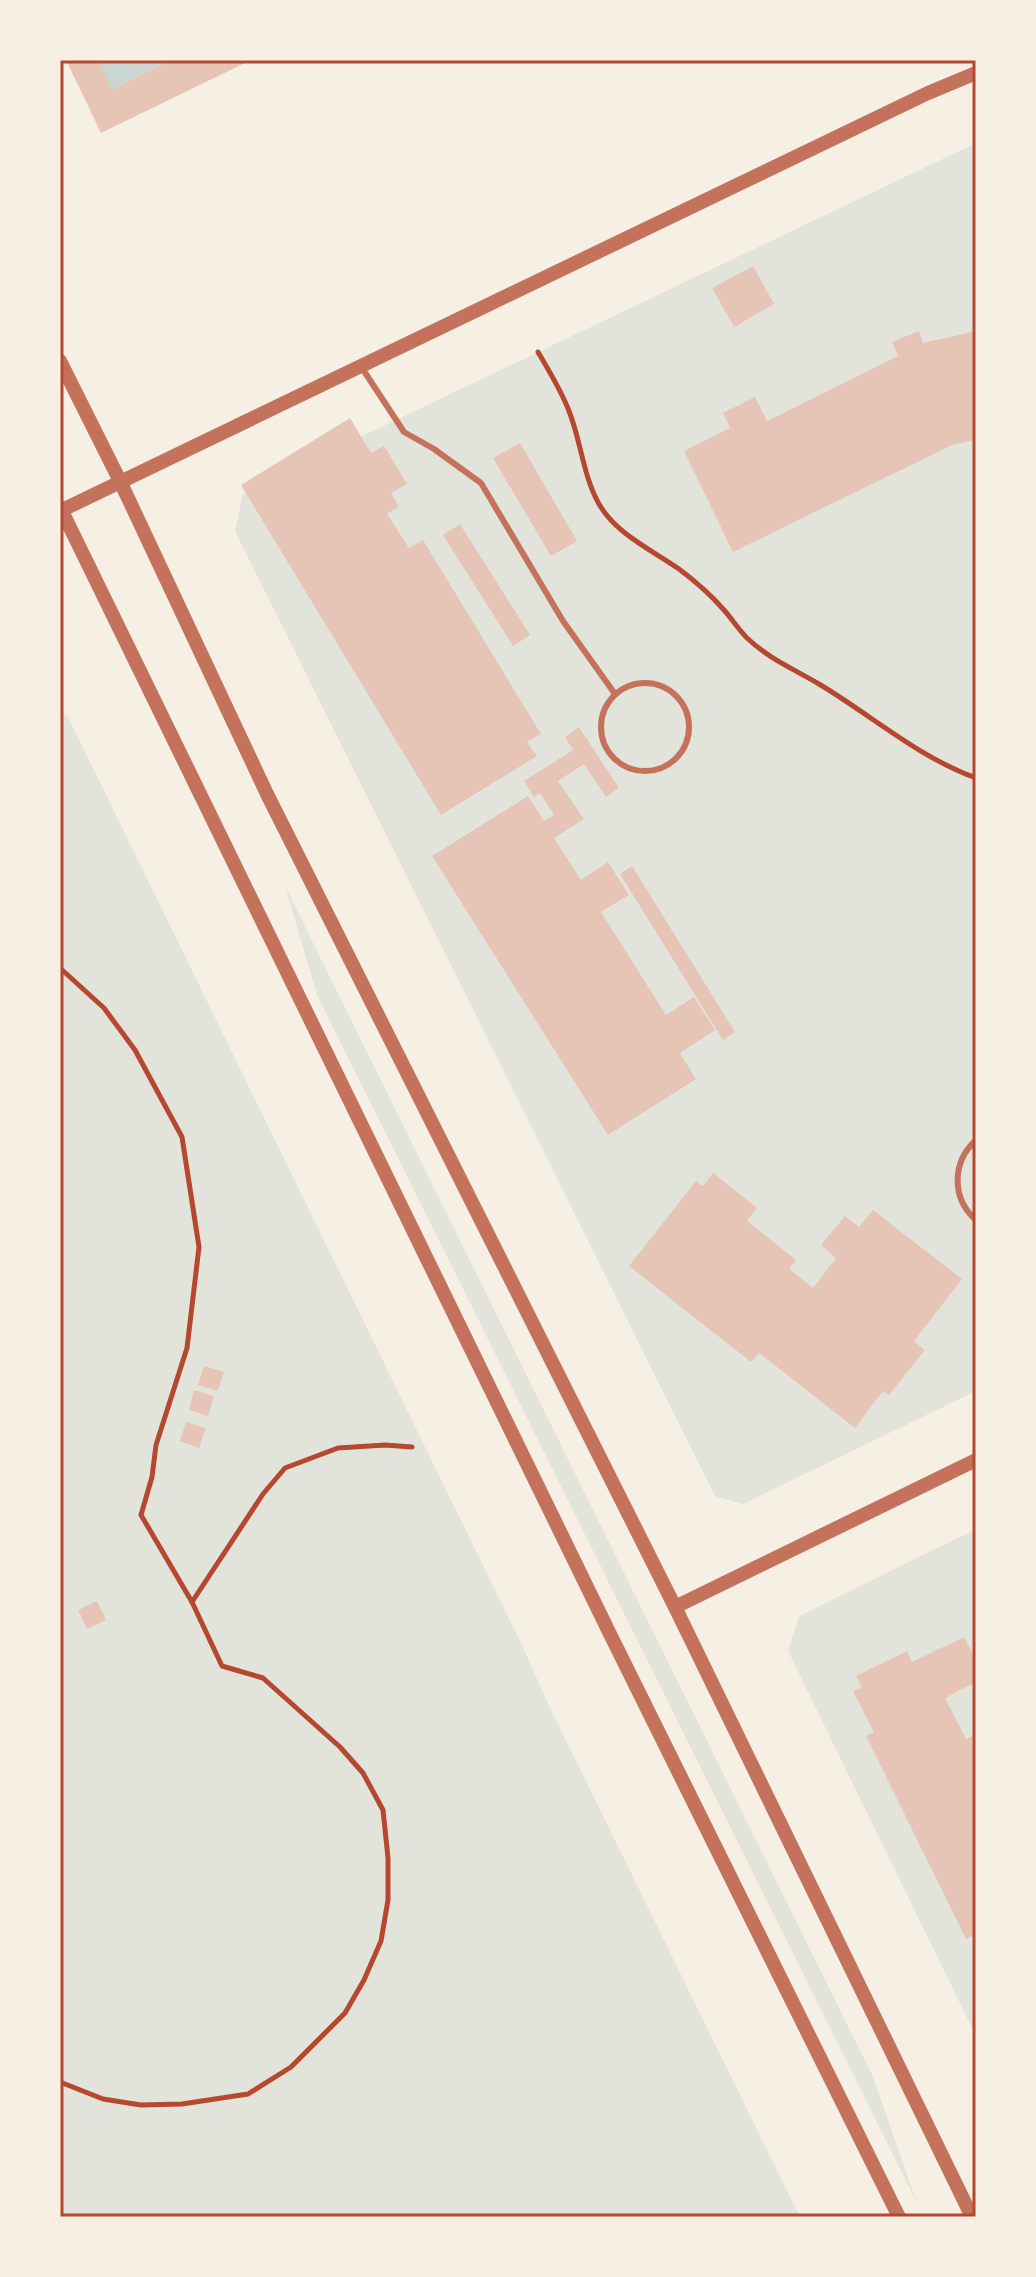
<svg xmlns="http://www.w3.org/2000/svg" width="1036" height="2277" font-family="'Varela Round',sans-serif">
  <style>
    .green { fill: #e2e4dc }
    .water { fill: #c9d6d2 }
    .building { fill: #e6c5b7 }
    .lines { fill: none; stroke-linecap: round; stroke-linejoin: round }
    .path { stroke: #b5482f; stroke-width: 5 }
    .service { stroke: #c5725c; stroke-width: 6 }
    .tertiary { stroke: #c5725c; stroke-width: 14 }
    .neatline { fill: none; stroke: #b5482f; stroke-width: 3 }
  </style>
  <rect width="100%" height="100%" fill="#f6efe4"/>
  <g class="green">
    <path d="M 976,143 L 976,1391 L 743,1504 L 715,1496 L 235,531 L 243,493 Z"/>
    <path d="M 67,715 L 521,1643 L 551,1710 L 800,2217 L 60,2217 L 60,718 Z"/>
    <path d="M 285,886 L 873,2077 L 917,2203 L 317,995 Z"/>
    <path d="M 976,1529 L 976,2036 L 788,1651 L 799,1616 Z"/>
  </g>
  <path class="water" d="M 98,60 L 161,60 L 163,64 L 112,89 Z"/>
  <g class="building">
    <path d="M 66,60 L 98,60 L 112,89 L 163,64 L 161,60 L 251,60 L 101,133 Z"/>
    <path d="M 753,266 L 774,304 L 734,327 L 712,288 Z"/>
    <path d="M 919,331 L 923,343 L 976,331 L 976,440 L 952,445 L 733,552 L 684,451 L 730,428 L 723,413 L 755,397 L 767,421 L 898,356 L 892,342 Z"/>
    <path d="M 350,418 L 371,453 L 384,446 L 407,484 L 391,493 L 399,506 L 387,514 L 409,548 L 423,540 L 541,734 L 527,742 L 537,756 L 441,815 L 241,485 Z"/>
    <path d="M 520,443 L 577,541 L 551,556 L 493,458 Z"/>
    <path d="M 460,524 L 530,635 L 513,646 L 443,535 Z"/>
    <path d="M 579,727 L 619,788 L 606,797 L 584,764 L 558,781 L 584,819 L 554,838 L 581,880 L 608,862 L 629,895 L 601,912 L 666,1015 L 694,997 L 715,1030 L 680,1053 L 696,1079 L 608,1135 L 432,856 L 528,796 L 544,821 L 554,815 L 540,793 L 534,797 L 524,781 L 573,750 L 565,737 Z"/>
    <path d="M 632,866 L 735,1032 L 723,1040 L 620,874 Z"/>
    <path d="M 713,1173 L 757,1208 L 747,1221 L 796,1260 L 789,1269 L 813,1288 L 836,1258 L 821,1245 L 845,1216 L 859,1227 L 873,1210 L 962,1279 L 914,1341 L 925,1350 L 889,1395 L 883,1391 L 855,1428 L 759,1353 L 751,1362 L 629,1266 L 696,1181 L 703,1186 Z"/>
    <path d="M 204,1366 L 224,1372 L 218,1391 L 198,1385 Z"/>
    <path d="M 194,1390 L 214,1396 L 208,1416 L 189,1410 Z"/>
    <path d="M 186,1422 L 206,1428 L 199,1448 L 180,1441 Z"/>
    <path d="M 97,1601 L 106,1620 L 87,1629 L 78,1610 Z"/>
    <path d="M 964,1637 L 976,1660 L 976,1682 L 945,1698 L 966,1739 L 976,1734 L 976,1944 L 972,1936 L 966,1939 L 866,1736 L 874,1732 L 853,1691 L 862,1687 L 856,1676 L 907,1651 L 912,1662 Z"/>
  </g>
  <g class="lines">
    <g class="path">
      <path d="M 538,352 C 549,371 561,390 569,411 C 581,441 583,476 599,504 C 616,534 652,550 679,569 C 695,581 711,595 724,610 C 732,619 739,630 747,638 C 769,659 794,669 819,684 C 871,715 918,757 976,778"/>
      <path d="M 60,968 L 104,1008 L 135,1050 L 182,1137 L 199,1247 L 187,1348 L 156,1445 L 152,1477 L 141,1515 L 192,1602 L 222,1666 L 263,1678 L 340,1747 L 363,1773 L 383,1810 L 388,1858 L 388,1900 L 381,1941 L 364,1980 L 345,2013 L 291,2067 L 248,2094 L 182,2104 L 141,2105 L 103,2099 L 60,2082"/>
      <path d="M 192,1602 L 263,1494 L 285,1468 L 338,1448 L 385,1445 L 412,1447"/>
    </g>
    <g class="service">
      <path d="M 362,368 L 404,432 L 434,449 L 481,483 L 563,621 L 615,694"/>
      <circle cx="645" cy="727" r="44"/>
      <path d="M 976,1140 C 952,1162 951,1198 976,1220"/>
    </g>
    <g class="tertiary">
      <path d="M 60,361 L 120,481 L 267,794 L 675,1607 L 972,2217"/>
      <path d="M 60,507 L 610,1634 L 899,2217"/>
      <path d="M 60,511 L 928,93 L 976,73"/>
      <path d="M 675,1607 L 976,1460"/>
    </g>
  </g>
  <rect width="1036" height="2277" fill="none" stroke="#f6efe4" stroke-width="124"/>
  <rect x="62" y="62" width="912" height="2153" class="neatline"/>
</svg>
